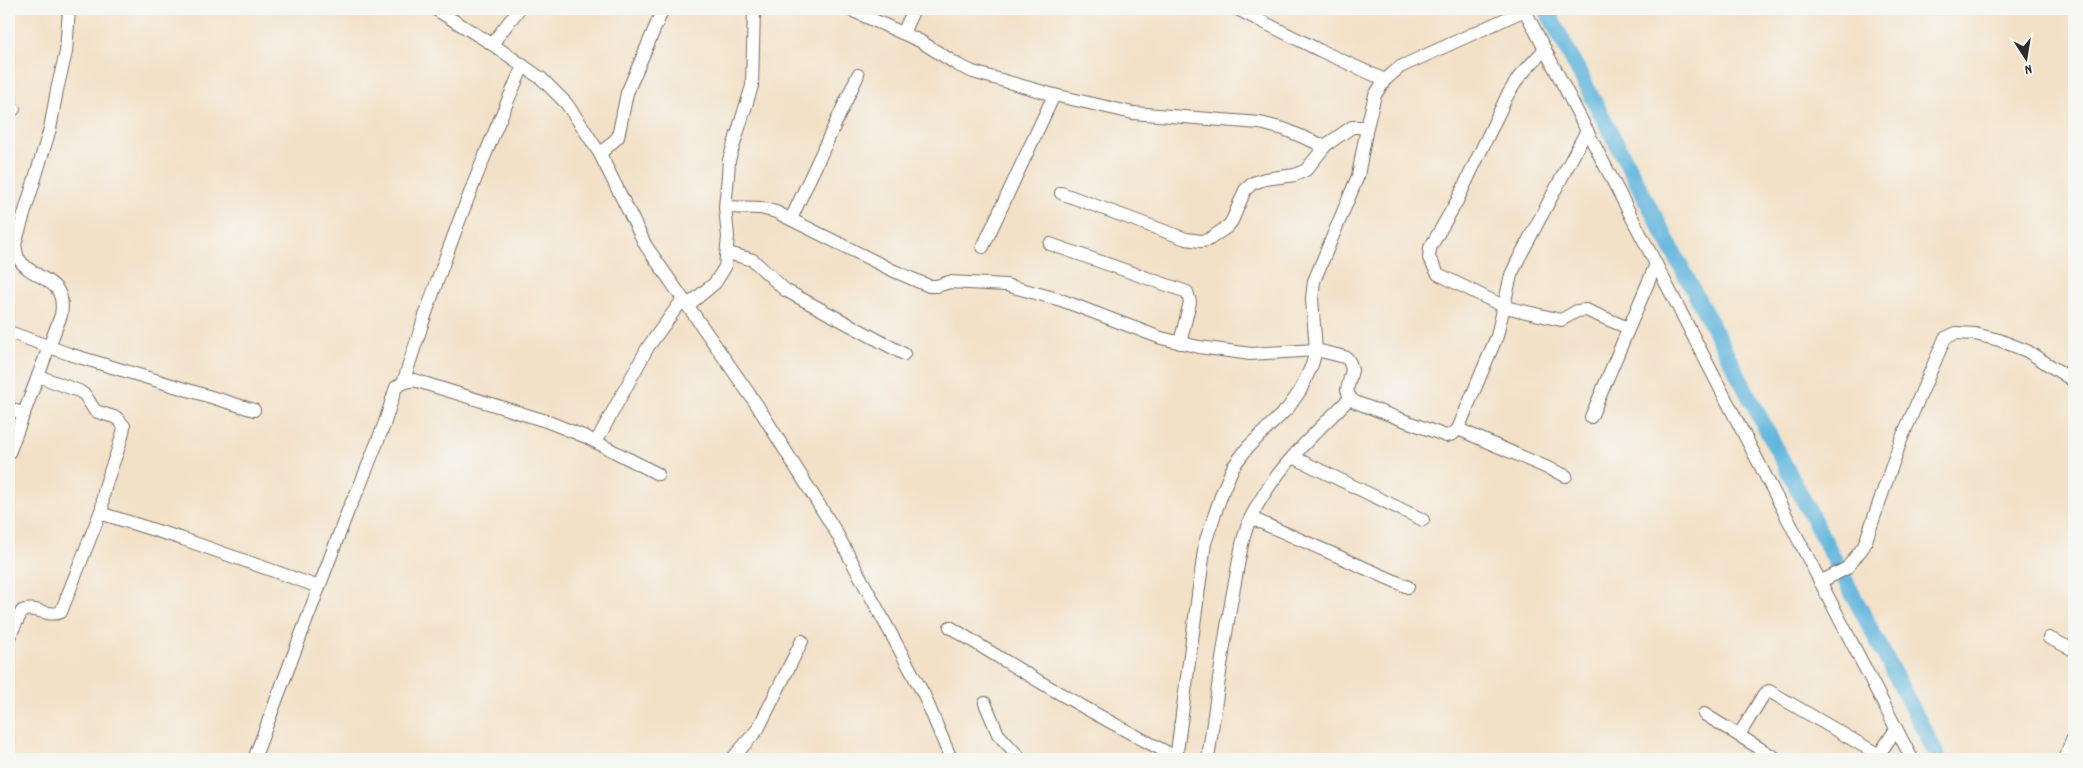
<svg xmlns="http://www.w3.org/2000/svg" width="2083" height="768" font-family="Dekko,sans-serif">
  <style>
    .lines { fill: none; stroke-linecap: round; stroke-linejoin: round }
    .canal { stroke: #61b6dd; stroke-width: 16 }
    .minor-casing { stroke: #716b62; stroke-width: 14 }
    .minor { stroke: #fff; stroke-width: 12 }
  </style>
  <rect width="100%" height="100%" fill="#f6f6f2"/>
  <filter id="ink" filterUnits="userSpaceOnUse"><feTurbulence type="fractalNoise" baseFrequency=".02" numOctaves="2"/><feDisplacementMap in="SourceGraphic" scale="10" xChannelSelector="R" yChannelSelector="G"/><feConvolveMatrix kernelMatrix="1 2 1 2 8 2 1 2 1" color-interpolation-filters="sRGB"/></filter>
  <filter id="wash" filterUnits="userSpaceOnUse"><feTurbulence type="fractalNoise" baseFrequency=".0096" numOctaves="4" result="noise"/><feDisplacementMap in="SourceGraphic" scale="20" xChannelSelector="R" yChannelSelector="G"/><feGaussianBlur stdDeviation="1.12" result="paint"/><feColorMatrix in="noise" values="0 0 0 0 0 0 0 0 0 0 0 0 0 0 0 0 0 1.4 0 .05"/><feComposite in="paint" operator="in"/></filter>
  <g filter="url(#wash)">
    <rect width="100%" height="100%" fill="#f3e1c7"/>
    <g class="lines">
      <path class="canal" d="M 1546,9 L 1939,759"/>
    </g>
  </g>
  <g filter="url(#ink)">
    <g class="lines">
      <g class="minor-casing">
        <g id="minor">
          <path d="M 435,9 L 492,44 L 542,79 L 566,103 L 582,126 L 600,154 L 646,246 L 757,405 L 836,532 L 924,695 L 951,759"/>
          <path d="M 849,9 L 920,41 L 958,65 L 973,72 L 1054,95 L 1133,113 L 1260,123 L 1284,129 L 1319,144 L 1326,145 L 1352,127 L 1367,127"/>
          <path d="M 1237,9 L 1319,50 L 1385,80"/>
          <path d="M 1524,9 L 1912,759"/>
          <path d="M 903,33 L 914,9"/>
          <path d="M 492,44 L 519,9"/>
          <path d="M 1545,49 L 1519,77 L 1507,96 L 1457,201 L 1430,248 L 1429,258 L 1438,274 L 1505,307 L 1561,320 L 1577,311 L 1586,310 L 1628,328"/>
          <path d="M 9,107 L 14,109"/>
          <path d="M 600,154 L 618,137 L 627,93 L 663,9"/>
          <path d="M 1061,193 L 1186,239 L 1201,241 L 1208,240 L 1227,227 L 1232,221 L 1245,190 L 1253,183 L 1265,179 L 1295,175 L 1306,170 L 1326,145"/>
          <path d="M 725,207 L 761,208 L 776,212 L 894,271 L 929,286 L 937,286 L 949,282 L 1006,285 L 1061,300 L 1161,338 L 1199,347 L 1251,354 L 1316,350 L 1337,355 L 1347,358 L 1350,363 L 1352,370 L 1347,390 L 1350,398 L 1355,402 L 1446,436 L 1453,434 L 1458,429 L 1497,336 L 1511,275 L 1519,258 L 1587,130"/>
          <path d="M 791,219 L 858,75"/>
          <path d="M 1050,244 L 1187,292 L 1190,302 L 1180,343"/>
          <path d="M 983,247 L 1054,95"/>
          <path d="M 728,253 L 753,260 L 785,290 L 904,354"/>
          <path d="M 687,306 L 715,283 L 725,267 L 728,237 L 725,207 L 728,176 L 729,160 L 752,86 L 754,9"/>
          <path d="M 9,332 L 69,354 L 254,410"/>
          <path d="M 38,376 L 79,391 L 85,395 L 95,411 L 117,418 L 124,426 C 121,453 98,488 103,514 L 183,539 L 319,587"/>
          <path d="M 403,383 C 437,275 477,169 523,66"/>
          <path d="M 9,408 L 24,414"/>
          <path d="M 1591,417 L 1656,264"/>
          <path d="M 1458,429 L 1566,476"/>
          <path d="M 596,442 L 648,347 L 683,299"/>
          <path d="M 9,453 L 61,315 C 68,276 32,281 19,259 C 16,255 16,249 15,244 L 50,129 L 57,90 L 66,52 L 69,9"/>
          <path d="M 1293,457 L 1423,520"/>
          <path d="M 1251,518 L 1408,587"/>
          <path d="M 1820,582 L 1847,568 L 1864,546 L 1901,440 L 1945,338 L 1956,333 L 1975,334 L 1999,340 L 2027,351 L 2074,381"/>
          <path d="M 950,627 C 1023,673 1098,717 1176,757"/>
          <path d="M 9,637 L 22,611 C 36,605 47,618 61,612 L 102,508"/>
          <path d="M 2049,638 L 2074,650"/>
          <path d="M 985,703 L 998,734 L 1021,759"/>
          <path d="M 1704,714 L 1777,759"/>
          <path d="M 1739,735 L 1764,694 L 1769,691 L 1879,755"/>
          <path d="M 254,759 L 349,508 L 359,488 L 384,425 L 396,387 L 403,383 L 414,380 L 546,421 L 586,437 L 658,474"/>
          <path d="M 732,759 L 758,729 L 802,641"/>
          <path d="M 1176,759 L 1205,543 L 1222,493 L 1233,467 L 1248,447 L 1288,408 L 1300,391 L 1312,365 L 1316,350 L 1312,299 L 1314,281 L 1358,176 L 1367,127 L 1375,95 L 1385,80 L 1400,67 L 1525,10"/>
          <path d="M 1208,759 C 1216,702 1223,644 1234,587 C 1239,564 1241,538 1251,517 C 1274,470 1314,434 1350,398"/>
          <path d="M 1876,759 L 1896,729"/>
          <path d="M 2064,759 L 2074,736"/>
        </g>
      </g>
      <use href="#minor" class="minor"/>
    </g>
  </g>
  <rect width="2083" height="768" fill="none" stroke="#f6f6f2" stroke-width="30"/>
  <g transform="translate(2026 58) rotate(168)" stroke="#f6f6f2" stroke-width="4" paint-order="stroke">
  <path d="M0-4L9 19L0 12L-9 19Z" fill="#2b2b2b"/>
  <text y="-8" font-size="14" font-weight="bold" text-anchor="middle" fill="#2b2b2b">N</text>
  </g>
</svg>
